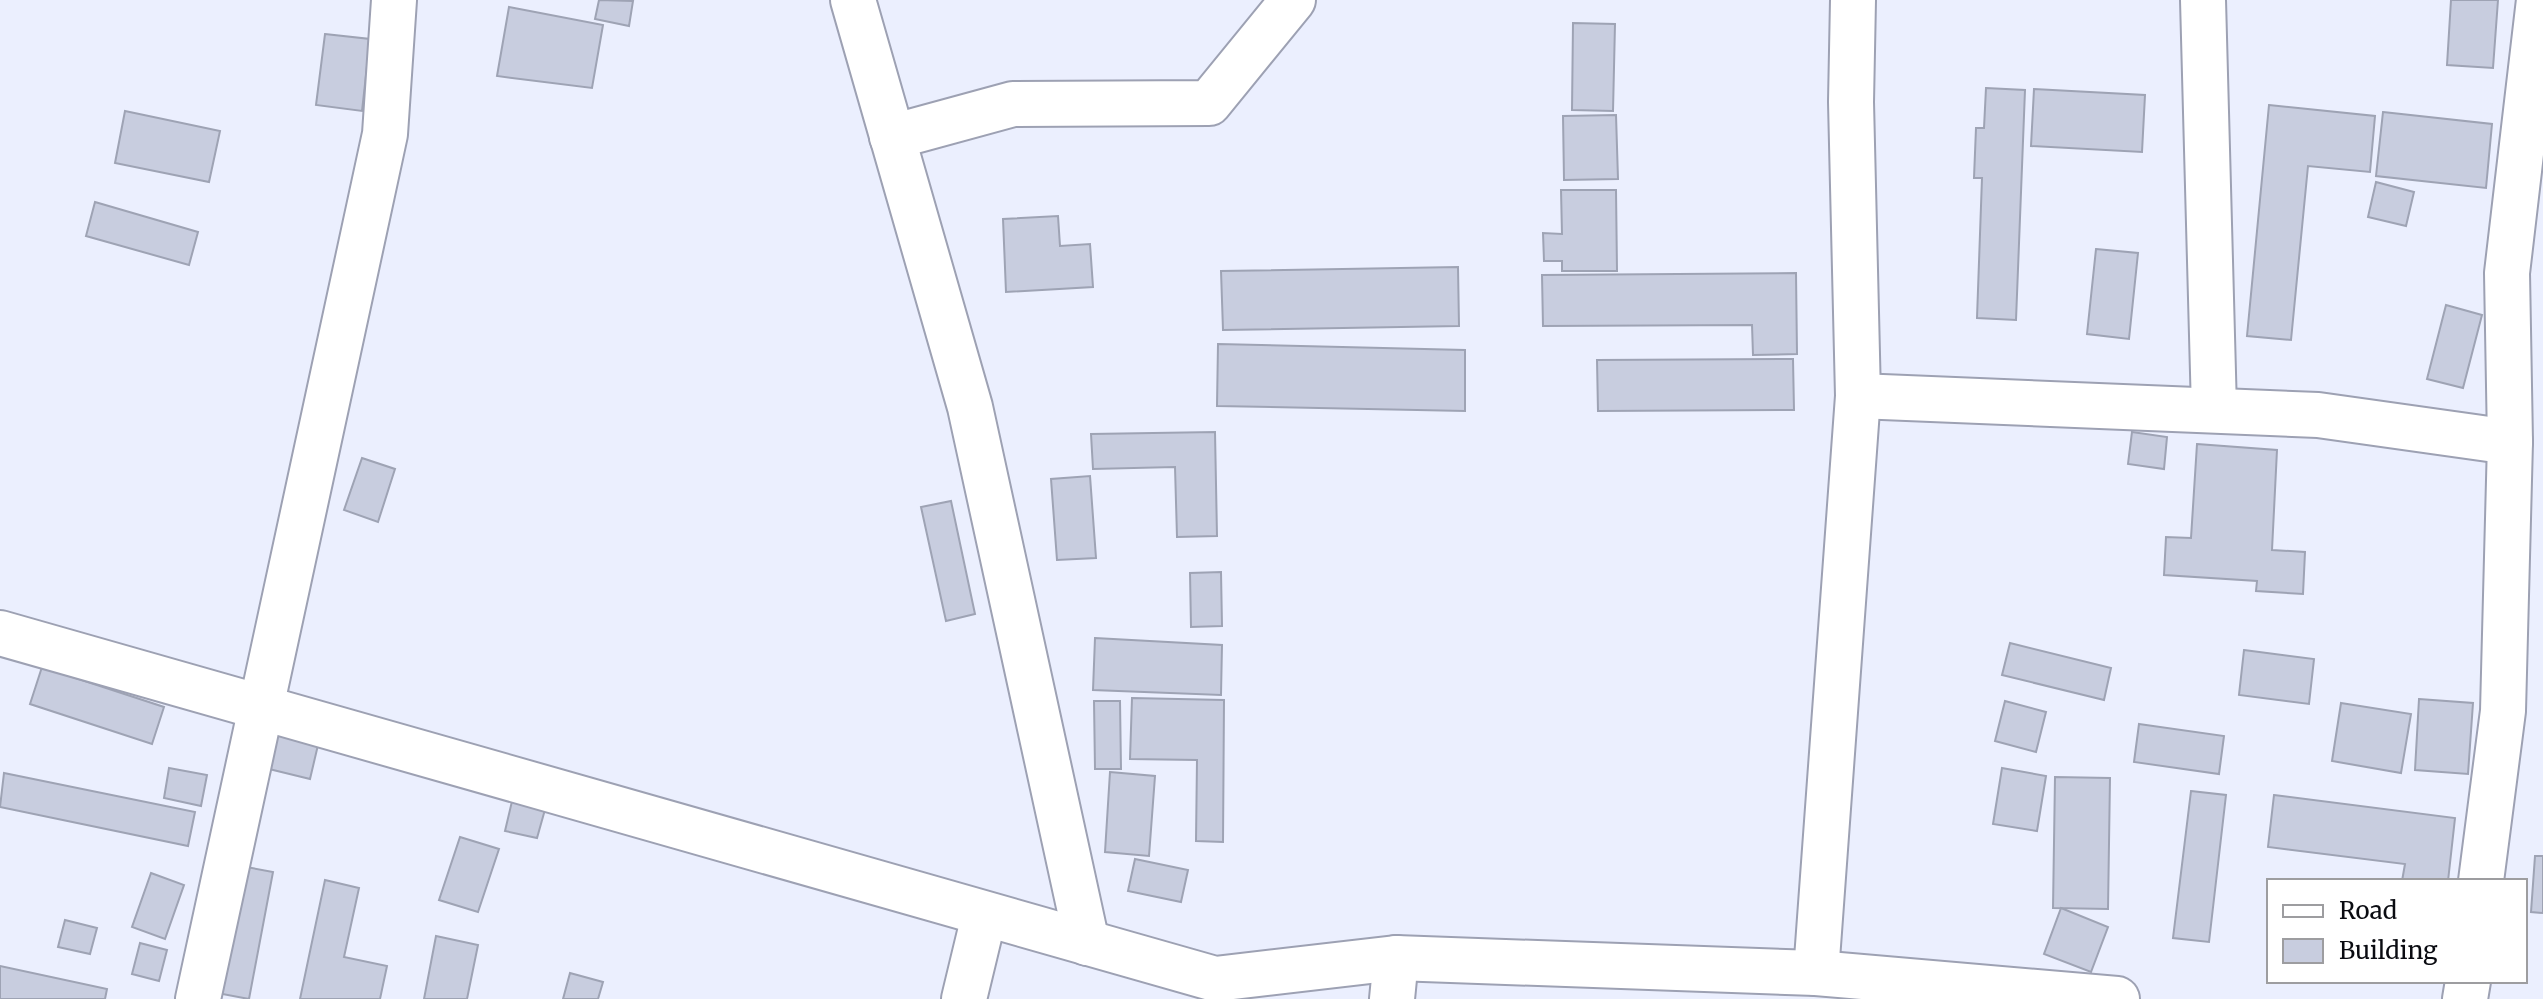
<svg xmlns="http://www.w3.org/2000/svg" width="2543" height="999" font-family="Merriweather,serif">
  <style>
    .building { fill: #c8cddf; stroke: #9ea3b4; stroke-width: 2 }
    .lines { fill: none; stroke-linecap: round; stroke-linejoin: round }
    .street-casing { stroke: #9da1b3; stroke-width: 48 }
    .street { stroke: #fff; stroke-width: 44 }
  </style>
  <rect width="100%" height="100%" fill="#ebeffe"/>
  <g class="building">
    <path d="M 599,0 L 633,1 L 629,26 L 595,19 Z"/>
    <path d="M 2451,0 L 2498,0 L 2493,68 L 2447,65 Z"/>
    <path d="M 509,7 L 603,25 L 592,88 L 497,76 Z"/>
    <path d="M 1573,23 L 1615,24 L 1613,111 L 1572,110 Z"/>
    <path d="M 325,34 L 370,39 L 362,111 L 316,105 Z"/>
    <path d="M 1986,88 L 2025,90 L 2016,320 L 1977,318 L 1982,178 L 1974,178 L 1976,128 L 1984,128 Z"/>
    <path d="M 2034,89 L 2145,95 L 2142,152 L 2031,146 Z"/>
    <path d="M 2269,105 L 2375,116 L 2370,172 L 2308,166 L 2291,340 L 2247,336 Z"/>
    <path d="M 125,111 L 220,131 L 209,182 L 115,163 Z"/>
    <path d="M 2383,112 L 2492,124 L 2486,188 L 2376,176 Z"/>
    <path d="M 1616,115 L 1618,179 L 1564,180 L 1563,116 Z"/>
    <path d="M 2376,182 L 2414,192 L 2406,226 L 2368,217 Z"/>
    <path d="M 1561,190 L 1616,190 L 1617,271 L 1562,271 L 1562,261 L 1544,261 L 1543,233 L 1562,234 Z"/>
    <path d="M 95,202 L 198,232 L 189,265 L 86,236 Z"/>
    <path d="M 1058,216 L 1060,246 L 1090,244 L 1093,287 L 1006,292 L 1003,219 Z"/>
    <path d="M 2096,249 L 2138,253 L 2129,339 L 2087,334 Z"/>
    <path d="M 1458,267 L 1459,326 L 1223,330 L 1221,271 Z"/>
    <path d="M 1796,273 L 1797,354 L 1753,355 L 1752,325 L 1543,326 L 1542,275 Z"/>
    <path d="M 2446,305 L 2482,315 L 2463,388 L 2427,379 Z"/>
    <path d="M 1218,344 L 1465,350 L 1465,411 L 1217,406 Z"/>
    <path d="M 1793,359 L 1794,410 L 1598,411 L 1597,360 Z"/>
    <path d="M 1215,432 L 1217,536 L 1177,537 L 1175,467 L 1093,469 L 1091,434 Z"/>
    <path d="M 2132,432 L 2167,437 L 2164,469 L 2128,464 Z"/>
    <path d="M 2197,444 L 2277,450 L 2272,550 L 2305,552 L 2303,594 L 2256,591 L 2257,581 L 2164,575 L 2166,537 L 2191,538 Z"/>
    <path d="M 362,458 L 395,469 L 378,522 L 344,510 Z"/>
    <path d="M 1090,476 L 1096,558 L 1057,560 L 1051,479 Z"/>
    <path d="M 951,501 L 975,614 L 946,621 L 921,507 Z"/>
    <path d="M 1221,572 L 1222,626 L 1191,627 L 1190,573 Z"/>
    <path d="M 1095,638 L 1222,645 L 1221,695 L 1093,690 Z"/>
    <path d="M 2010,643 L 2111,668 L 2104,700 L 2002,675 Z"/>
    <path d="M 2244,650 L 2314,659 L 2309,704 L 2239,695 Z"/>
    <path d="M 42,667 L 164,707 L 152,744 L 30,704 Z"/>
    <path d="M 1132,698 L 1224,700 L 1223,842 L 1196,841 L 1197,760 L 1130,759 Z"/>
    <path d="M 2419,699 L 2473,703 L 2468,774 L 2415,770 Z"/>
    <path d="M 1094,701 L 1120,701 L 1121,769 L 1095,769 Z"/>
    <path d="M 2005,701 L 2046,712 L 2036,752 L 1995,741 Z"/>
    <path d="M 2341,703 L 2411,714 L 2401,773 L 2332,761 Z"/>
    <path d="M 2139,724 L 2224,736 L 2219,774 L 2134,762 Z"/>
    <path d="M 277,735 L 318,745 L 310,779 L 269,769 Z"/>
    <path d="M 169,768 L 207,775 L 201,806 L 164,798 Z"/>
    <path d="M 2002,768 L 2046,776 L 2037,831 L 1993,824 Z"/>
    <path d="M 1110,772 L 1155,776 L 1149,856 L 1105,852 Z"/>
    <path d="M 4,773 L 195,812 L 188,846 L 0,807 Z"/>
    <path d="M 2055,777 L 2110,778 L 2108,909 L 2053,908 Z"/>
    <path d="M 2191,791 L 2226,795 L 2209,942 L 2173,938 Z"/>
    <path d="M 2274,795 L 2455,818 L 2448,881 L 2402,881 L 2405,864 L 2268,847 Z"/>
    <path d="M 513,797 L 546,806 L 537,838 L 505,831 Z"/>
    <path d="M 460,837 L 499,849 L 478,912 L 439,900 Z"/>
    <path d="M 2535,856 L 2543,856 L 2543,913 L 2531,912 Z"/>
    <path d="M 1135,859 L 1188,870 L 1181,902 L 1128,891 Z"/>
    <path d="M 241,866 L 273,872 L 249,999 L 217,993 Z"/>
    <path d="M 151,873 L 184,885 L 165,939 L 132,927 Z"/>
    <path d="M 325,880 L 359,888 L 344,957 L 387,966 L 380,999 L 300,999 Z"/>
    <path d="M 2061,908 L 2108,927 L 2091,972 L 2044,954 Z"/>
    <path d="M 65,920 L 97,928 L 90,954 L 58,947 Z"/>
    <path d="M 436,936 L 478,945 L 467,999 L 424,999 Z"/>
    <path d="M 140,943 L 167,950 L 159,981 L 132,974 Z"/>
    <path d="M 0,966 L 107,989 L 105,999 L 0,999 Z"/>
    <path d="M 570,973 L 603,982 L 598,999 L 563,999 Z"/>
  </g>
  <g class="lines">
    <g class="street-casing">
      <g id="street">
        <path d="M 853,0 L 970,407 L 1087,943"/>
        <path d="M 2203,0 L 2214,410"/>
        <path d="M 892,137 L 1013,104 L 1209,103 L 1293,0"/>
        <path d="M 1858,396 L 2318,415 L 2510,442"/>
        <path d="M 0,633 L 1215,979 L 1396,958 L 1816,973 L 2117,999"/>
        <path d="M 2481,881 L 2503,711 L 2510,442 L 2507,273 L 2539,0"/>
        <path d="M 1816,973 L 1858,396 L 1851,102 L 1853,0"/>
        <path d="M 198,999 L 385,134 L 394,0"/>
        <path d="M 964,999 L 984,916"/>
        <path d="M 1392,999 L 1396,958"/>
        <path d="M 2465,999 L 2468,981"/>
      </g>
    </g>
    <use href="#street" class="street"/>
  </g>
  <rect x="2267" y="879" width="260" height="104" fill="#ffffff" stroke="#9d9da0" stroke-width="2"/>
  <rect x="2283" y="905" width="40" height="12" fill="#ffffff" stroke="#9d9da0" stroke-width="2"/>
  <text x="2339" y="919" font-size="24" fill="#0a0b11">Road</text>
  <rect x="2283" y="939" width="40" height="24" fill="#c8cddf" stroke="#9d9da0" stroke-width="2"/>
  <text x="2339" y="959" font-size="24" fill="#0a0b11">Building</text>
</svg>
